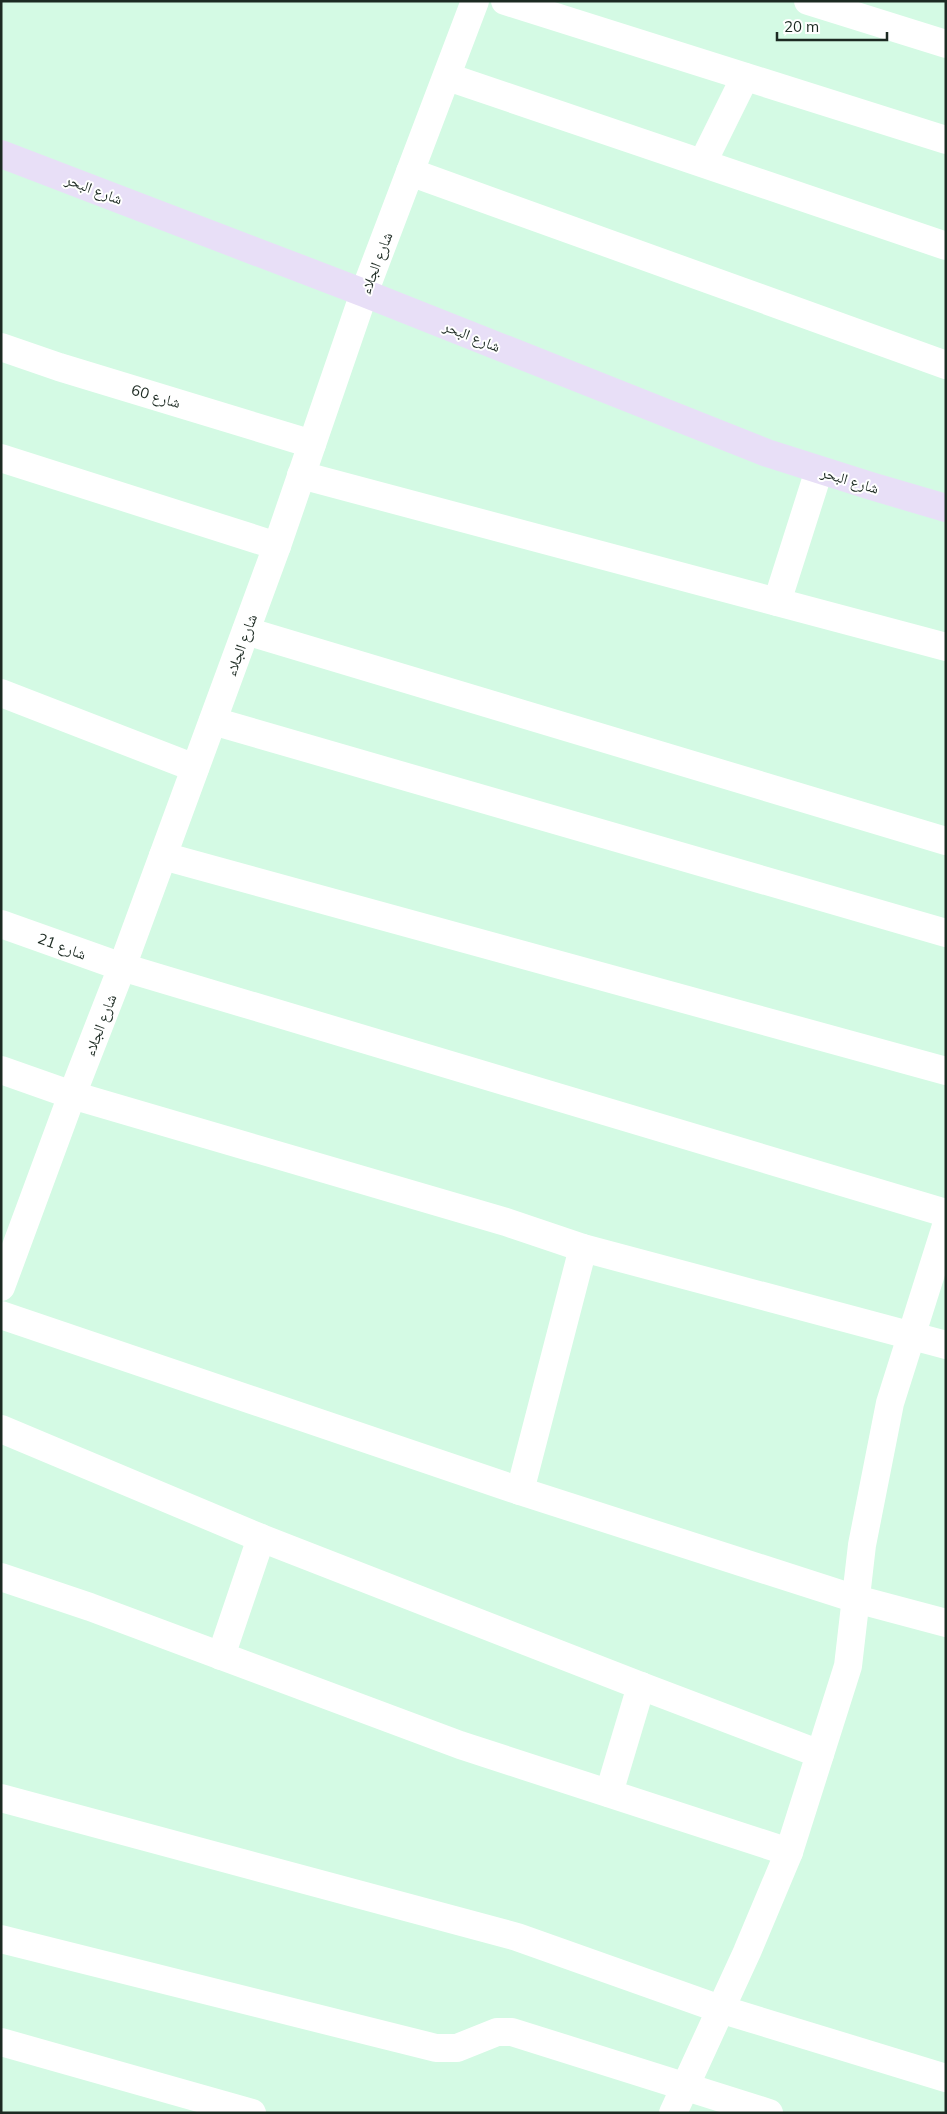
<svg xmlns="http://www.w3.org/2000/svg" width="947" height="2114" font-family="Mulish,'Noto Naskh Arabic',sans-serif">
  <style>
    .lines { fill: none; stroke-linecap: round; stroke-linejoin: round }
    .street { stroke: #fff; stroke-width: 28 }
    .secondary { stroke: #e8dff7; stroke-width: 28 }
    .labels { text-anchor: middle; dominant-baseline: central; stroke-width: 4; stroke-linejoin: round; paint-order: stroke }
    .street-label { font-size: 15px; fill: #1c2a22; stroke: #fff }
  </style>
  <rect width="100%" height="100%" fill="#d4fae4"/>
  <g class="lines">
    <g class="street">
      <path d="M 505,1 L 946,140"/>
      <path d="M 808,1 L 946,44"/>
      <path d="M 448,77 L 946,246"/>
      <path d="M 703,162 L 745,77"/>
      <path d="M 410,172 L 946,365"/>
      <path d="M 1,347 L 59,367 L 312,444"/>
      <path d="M 1,458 L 277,546"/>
      <path d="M 301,475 L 946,647"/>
      <path d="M 777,602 L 819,470"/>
      <path d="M 246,631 L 946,841"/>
      <path d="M 1,693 L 195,768"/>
      <path d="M 213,721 L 946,933"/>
      <path d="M 163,856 L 946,1071"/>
      <path d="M 1,924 L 122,967 L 946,1213"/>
      <path d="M 1,1070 L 72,1095 L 506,1222 L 583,1248 L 946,1345"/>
      <path d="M 1,1287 L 72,1095 L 122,967 L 277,546 L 364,293 L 475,1"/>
      <path d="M 1,1315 L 520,1491 L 856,1599 L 946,1623"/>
      <path d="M 1,1429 L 261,1538 L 641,1686 L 820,1754"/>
      <path d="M 520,1491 L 583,1248"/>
      <path d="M 1,1577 L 90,1607 L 460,1745 L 789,1852"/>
      <path d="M 221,1656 L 261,1538"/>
      <path d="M 609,1793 L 641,1686"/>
      <path d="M 1,1798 L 517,1937 L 720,2009 L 946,2078"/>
      <path d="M 1,1939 L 436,2048 L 457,2048 L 497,2032 L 512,2032 L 769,2113"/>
      <path d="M 1,2042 L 252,2113"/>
      <path d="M 673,2113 L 747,1952 L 789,1852 L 848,1666 L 862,1545 L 890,1403 L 946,1226"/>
    </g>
    <path class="secondary" d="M 1,154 L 364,293 L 767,453 L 871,486 L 946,508"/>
  </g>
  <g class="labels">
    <g class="street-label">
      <text transform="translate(94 189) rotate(21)">شارع البحر</text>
      <text transform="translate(376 263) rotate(-69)">شارع الجلاء</text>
      <text transform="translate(472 336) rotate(22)">شارع البحر</text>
      <text transform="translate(156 396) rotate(16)">شارع 60</text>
      <text transform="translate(850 480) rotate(17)">شارع البحر</text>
      <text transform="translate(241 645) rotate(-70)">شارع الجلاء</text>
      <text transform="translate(62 946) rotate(20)">شارع 21</text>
      <text transform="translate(100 1025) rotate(-69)">شارع الجلاء</text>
    </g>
  </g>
  <rect width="947" height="2114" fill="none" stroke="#1c2a22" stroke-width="5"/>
  <path d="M777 32v8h110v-8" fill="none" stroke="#1c2a22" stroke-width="2.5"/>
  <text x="784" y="32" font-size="15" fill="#1c2a22" stroke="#ffffff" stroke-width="4" paint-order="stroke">20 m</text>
</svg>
